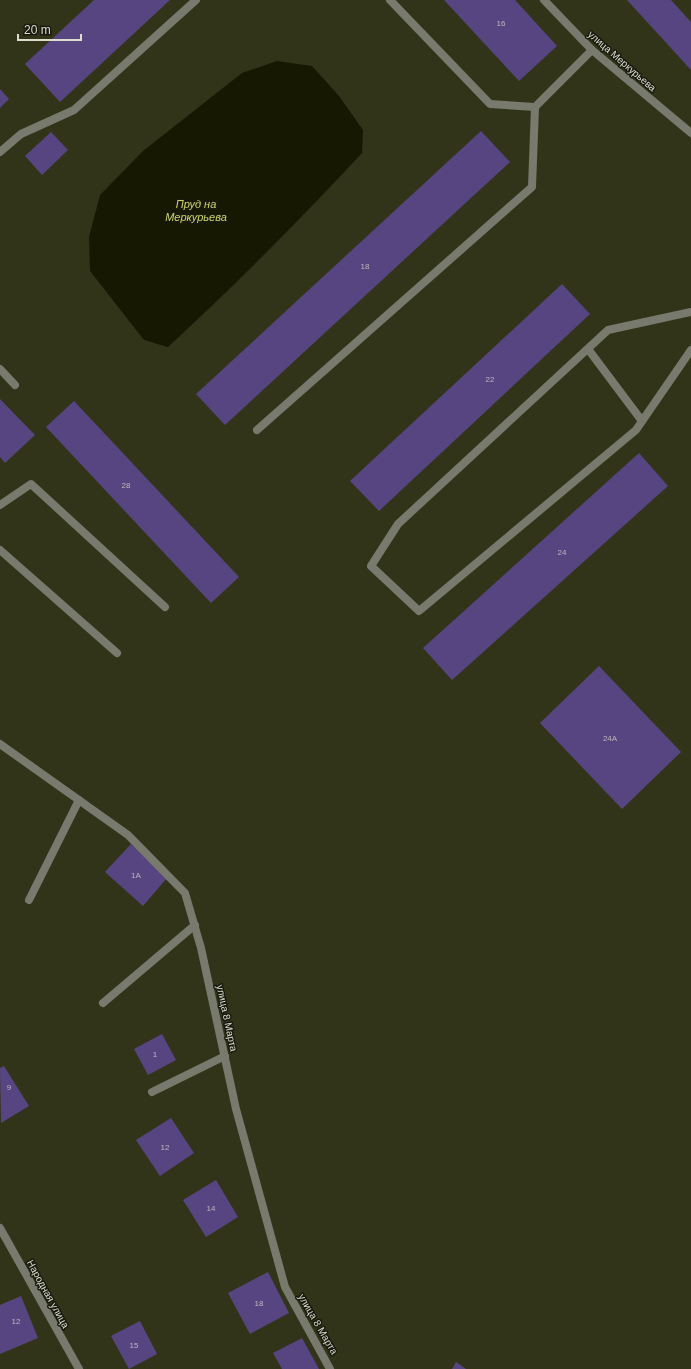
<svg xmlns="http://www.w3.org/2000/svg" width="691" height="1369" font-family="Helvetica,sans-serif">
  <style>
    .water { fill: #171802 }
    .building { fill: #574582 }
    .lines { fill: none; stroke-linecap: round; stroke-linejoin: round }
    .service { stroke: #797a6e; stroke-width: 8 }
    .minor { stroke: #797a6e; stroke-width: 8 }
    .labels { text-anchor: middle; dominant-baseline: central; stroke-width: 3; stroke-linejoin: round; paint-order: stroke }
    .number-label { font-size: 8px; fill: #bbb7bb }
    .street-label { font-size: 10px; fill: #dcddce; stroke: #191a0f }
    .water-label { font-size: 11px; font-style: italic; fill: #ced36a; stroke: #191a0f }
  </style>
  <rect width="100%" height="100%" fill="#323419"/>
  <path class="water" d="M 277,61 L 312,66 L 339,96 L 363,130 L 362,153 C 300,220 235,285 168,347 L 144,340 L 90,271 L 89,237 L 100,195 L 143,151 L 242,73 Z"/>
  <g class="building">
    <path d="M 94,0 L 170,0 L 60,102 L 25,64 Z"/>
    <path d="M 444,0 L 515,0 L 557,46 L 519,81 Z"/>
    <path d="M 627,0 L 671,0 L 691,22 L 691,70 Z"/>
    <path d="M 0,89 L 9,99 L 0,108 Z"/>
    <path d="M 481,131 L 510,162 L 225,425 L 196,394 Z"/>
    <path d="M 51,132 L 68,150 L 42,175 L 25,156 Z"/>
    <path d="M 562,284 L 590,314 L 379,511 L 350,481 Z"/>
    <path d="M 0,399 L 35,435 L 5,463 L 0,457 Z"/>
    <path d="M 74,401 L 239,577 L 211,603 L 46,427 Z"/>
    <path d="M 639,453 L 668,486 L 452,680 L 423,648 Z"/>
    <path d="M 599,666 L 681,752 L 622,809 L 540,723 Z"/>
    <path d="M 131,844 L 167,878 L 143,906 L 105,872 Z"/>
    <path d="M 162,1034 L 176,1060 L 148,1075 L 134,1049 Z"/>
    <path d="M 4,1066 L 29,1106 L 1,1123 L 0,1068 Z"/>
    <path d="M 171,1118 L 194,1153 L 160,1176 L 136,1140 Z"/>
    <path d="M 216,1180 L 238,1217 L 206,1237 L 183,1200 Z"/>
    <path d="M 268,1272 L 289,1313 L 250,1334 L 228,1293 Z"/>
    <path d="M 21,1296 L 38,1338 L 0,1354 L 0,1305 Z"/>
    <path d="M 140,1321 L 157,1354 L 129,1369 L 111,1336 Z"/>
    <path d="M 302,1338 L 319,1369 L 282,1369 L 273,1353 Z"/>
    <path d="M 456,1362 L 466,1369 L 452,1369 Z"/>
  </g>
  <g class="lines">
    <g class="service">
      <path d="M 390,0 L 490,104 L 535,107"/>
      <path d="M 0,152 L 21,134 L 74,110 L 196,0"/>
      <path d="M 691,312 L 608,330 L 398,524 L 371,566 L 419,611 L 636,430 L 691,350"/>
      <path d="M 588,349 L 642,421"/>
      <path d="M 0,369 L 15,385"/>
      <path d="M 257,430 L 532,187 L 535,107 L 592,50"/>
      <path d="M 0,505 L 31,484 L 165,607"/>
      <path d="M 0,744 L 128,835 L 185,893 L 201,948 L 236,1109 L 285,1287 L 330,1369"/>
      <path d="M 29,900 L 79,800"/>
      <path d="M 103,1003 L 195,925"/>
      <path d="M 152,1092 L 225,1056"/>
    </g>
    <g class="minor">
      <path d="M 544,0 L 592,50 L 691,133"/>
      <path d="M 0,550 L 117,653"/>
      <path d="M 0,1228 L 79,1369"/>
    </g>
  </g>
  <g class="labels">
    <g class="number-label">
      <text x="501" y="23">16</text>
      <text x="365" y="266">18</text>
      <text x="490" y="379">22</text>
      <text x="126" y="485">28</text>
      <text x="562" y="552">24</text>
      <text x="610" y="738">24А</text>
      <text x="136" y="875">1А</text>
      <text x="155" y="1054">1</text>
      <text x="9" y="1087">9</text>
      <text x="165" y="1147">12</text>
      <text x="211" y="1208">14</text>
      <text x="259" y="1303">18</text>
      <text x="16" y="1321">12</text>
      <text x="134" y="1345">15</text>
    </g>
    <g class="street-label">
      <text transform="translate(622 61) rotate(41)">улица Меркурьева</text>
      <text transform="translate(227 1018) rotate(78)">улица 8 Марта</text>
      <text transform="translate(48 1294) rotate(61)">Народная улица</text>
      <text transform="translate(318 1324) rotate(60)">улица 8 Марта</text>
    </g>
    <g class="water-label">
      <text x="196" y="204">Пруд на<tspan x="196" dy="13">Меркурьева</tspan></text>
    </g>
  </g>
  <path d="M18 34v6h63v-6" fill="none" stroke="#dcddce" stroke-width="2"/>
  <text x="24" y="34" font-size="12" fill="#dcddce" stroke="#191a0f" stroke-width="3" paint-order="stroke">20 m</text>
</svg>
